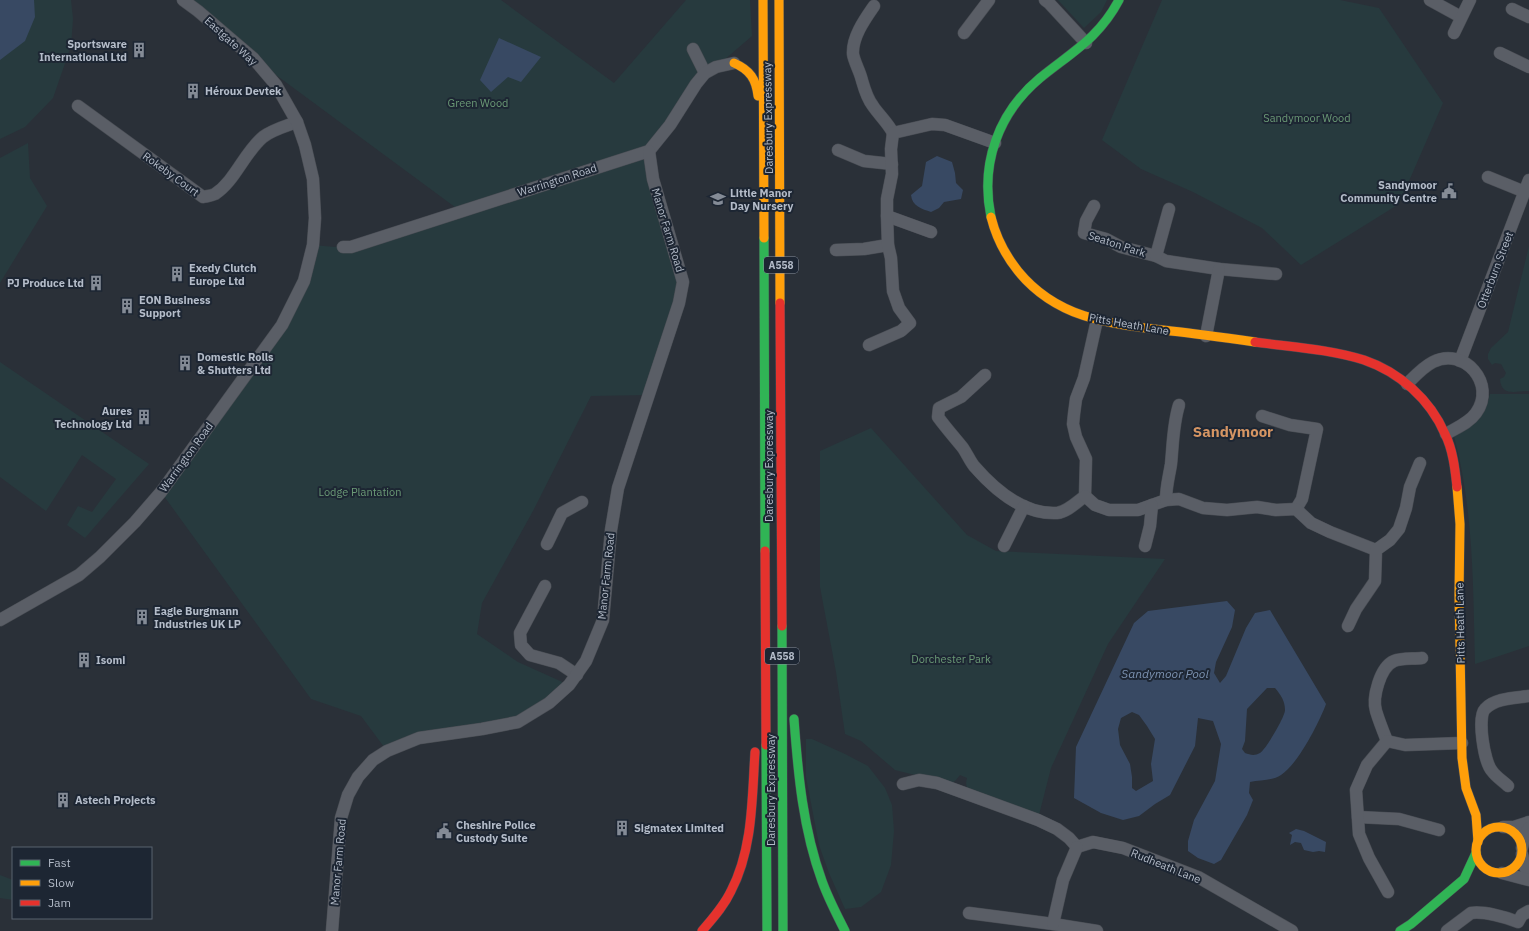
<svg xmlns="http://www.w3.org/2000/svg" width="1529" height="931" font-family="'IBM Plex Sans',sans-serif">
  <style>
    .green { fill: #273a3e }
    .water { fill: #384963; fill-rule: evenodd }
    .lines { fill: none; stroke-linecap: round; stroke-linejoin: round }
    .street-casing { stroke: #484c53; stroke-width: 13 }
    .fast-casing { stroke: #484c53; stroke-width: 10 }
    .slow-casing { stroke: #484c53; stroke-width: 10 }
    .jam-casing { stroke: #484c53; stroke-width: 10 }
    .street { stroke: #5a5e66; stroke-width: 12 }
    .fast { stroke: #30b455; stroke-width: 9 }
    .slow { stroke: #ff9f0a; stroke-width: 9 }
    .jam { stroke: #e5322d; stroke-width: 9 }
    .labels { text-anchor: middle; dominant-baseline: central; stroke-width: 4; stroke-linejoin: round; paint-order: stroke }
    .shield { fill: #1d2633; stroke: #878f9c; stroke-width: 1 }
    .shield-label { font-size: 10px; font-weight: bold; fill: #b4bcc9 }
    .street-label { font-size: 11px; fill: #b4bcc9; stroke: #1d2633 }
    .poi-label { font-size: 11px; font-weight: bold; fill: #b4bcc9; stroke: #1d2633; text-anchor: start }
    .park-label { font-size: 11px; fill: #6b9a76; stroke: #1d2633 }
    .water-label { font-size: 12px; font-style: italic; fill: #7c92b1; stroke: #1d2633 }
    .district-label { font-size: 15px; font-weight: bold; fill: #d59563; stroke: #1d2633 }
  </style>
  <rect width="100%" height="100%" fill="#2a3038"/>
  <g class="green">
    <path d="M 0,0 L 71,0 L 73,19 L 71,46 L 53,98 L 25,127 L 0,139 Z"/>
    <path d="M 183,0 L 501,0 L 614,83 L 686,0 L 750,0 L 752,36 L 716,67 L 649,151 L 673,244 L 679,303 L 649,395 L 591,396 L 533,511 L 482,603 L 477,634 L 518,662 L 569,685 L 518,722 L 387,751 L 361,716 L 311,699 L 161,492 L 282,325 L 313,245 L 335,247 L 463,213 L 253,58 Z"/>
    <path d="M 1058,0 L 1107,0 L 1101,12 L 1084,28 Z"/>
    <path d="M 1162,0 L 1340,0 L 1379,8 L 1443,103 L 1399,204 L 1301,265 L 1262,228 L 1193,192 L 1141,169 L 1102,140 Z"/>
    <path d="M 28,143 L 30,178 L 47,206 L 0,283 L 0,158 Z"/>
    <path d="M 1529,246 L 1529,391 C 1516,391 1501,397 1500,379 L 1504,377 L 1506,373 L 1501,364 L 1495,363 L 1492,365 L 1488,359 L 1488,354 L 1491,348 L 1508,332 Z"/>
    <path d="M 0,362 L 149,464 L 85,538 L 67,525 L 78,506 L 92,512 L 116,479 L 82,455 L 46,511 L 0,477 Z"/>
    <path d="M 1490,394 L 1529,394 L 1529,646 L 1475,664 C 1473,588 1474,511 1454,436 C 1475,425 1484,418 1490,394 Z"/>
    <path d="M 871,428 L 967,535 L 996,551 L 1165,559 L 1108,644 L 1051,768 L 1039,815 L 967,788 L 966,783 L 967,778 L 960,775 L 956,780 L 951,784 L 895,770 L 861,741 L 845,734 L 836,672 L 820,587 L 820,451 Z"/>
    <path d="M 806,739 L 812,739 L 845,754 L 868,766 L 885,788 L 892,805 L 894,831 L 891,865 L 881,892 L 861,907 L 845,909 L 829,873 L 819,845 L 806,777 Z"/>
    <path d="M 0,875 L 13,880 L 13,900 L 0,898 Z"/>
  </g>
  <g class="water">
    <path d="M 0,0 L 34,0 L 35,17 L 25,41 L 0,60 Z"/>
    <path d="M 499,38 L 541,57 L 521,82 L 508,77 L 491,92 L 480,80 Z"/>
    <path d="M 937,156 L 952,162 L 955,173 L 956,183 L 963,190 L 961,199 L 944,202 L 939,208 L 931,212 C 922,209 912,206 911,195 L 922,186 L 926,162 Z"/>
    <path d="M 1227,601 L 1235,610 L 1232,627 L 1216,662 L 1214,673 L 1220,683 L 1226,676 L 1246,628 L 1255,613 L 1270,610 L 1326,704 C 1319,723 1298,764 1281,775 C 1272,781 1260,780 1250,782 L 1249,793 L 1253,800 L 1247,815 L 1221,860 L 1214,864 L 1198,858 L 1188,851 L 1188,841 L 1194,820 L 1215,781 L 1221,744 L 1213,721 L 1198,718 L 1195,746 L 1170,795 L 1155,804 L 1139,816 L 1123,820 L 1101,813 L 1074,798 L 1076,747 L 1134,623 L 1148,611 ZM 1267,688 L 1275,688 C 1281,695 1285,701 1285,710 C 1285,717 1266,749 1260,753 C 1255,756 1250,755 1245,753 L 1242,749 L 1245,741 L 1247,709 ZM 1132,712 L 1139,715 L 1147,726 L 1155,739 L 1151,764 L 1153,781 L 1136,791 L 1132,788 L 1132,777 L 1130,764 L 1120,745 L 1118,729 L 1121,718 Z"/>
    <path d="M 1296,829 L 1304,831 L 1326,842 L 1325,852 L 1319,851 L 1313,852 L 1304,850 L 1301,843 L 1295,842 L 1290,845 L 1292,835 L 1289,833 Z"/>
  </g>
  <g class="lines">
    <g class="street-casing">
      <g id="street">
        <path d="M 1045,0 L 1049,3 L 1086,43"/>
        <path d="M 1430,0 L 1461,17"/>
        <path d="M 874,6 C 865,19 852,37 853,54 C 854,61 859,70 861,77 C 864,87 866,97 873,106 C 879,115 888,123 893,133"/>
        <path d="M 1512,9 L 1529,17"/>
        <path d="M 964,33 L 989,0"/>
        <path d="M 1454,33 L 1470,0"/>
        <path d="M 693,49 L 705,73"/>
        <path d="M 1500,53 L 1529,67"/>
        <path d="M 78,106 L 203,197 C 207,196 211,196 215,194 C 235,181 244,153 263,137 C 272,130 286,126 297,122"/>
        <path d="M 838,150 L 864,161 L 892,164"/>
        <path d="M 1488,177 L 1525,192"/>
        <path d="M 1094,206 L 1086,221 L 1084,233 L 1106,239 L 1121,247 L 1156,256 L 1166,261 L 1219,269 L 1276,274"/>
        <path d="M 887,216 L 931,232"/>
        <path d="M 343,247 L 351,247 L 649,151 L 670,125 L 696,84 L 705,73 L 716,67 L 734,63"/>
        <path d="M 836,250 L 864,249 L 888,245"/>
        <path d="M 1156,256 L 1169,209"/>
        <path d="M 1206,336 L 1219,269"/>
        <path d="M 869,345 L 901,331 L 910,323 L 899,308 L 893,291 L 891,258 L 888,245 L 887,216 L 887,199 L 892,174 L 891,149 L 893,133 L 932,124 L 945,125 L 995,143"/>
        <path d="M 1460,361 L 1529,180"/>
        <path d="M 985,375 L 961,397 L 939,408 L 938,417 C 946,428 955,438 963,448 C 967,454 970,461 974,466 C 994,489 1024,515 1057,513 C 1067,512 1077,502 1085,496 L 1086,459 L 1076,437 L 1073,424 L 1074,414 L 1076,399 L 1084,378 L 1097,320"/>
        <path d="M 1407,384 C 1415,376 1423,367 1433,362 C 1464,346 1497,384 1476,413 C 1469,423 1456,428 1446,434"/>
        <path d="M 1262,416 L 1290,425 L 1317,429 L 1302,499 L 1296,509"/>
        <path d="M 1085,496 L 1095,505 L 1109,510 L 1138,510 L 1166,500 L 1179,499 L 1203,508 L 1227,510 L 1257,507 L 1276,510 L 1296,509 L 1311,523 L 1330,532 L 1376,550"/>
        <path d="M 1166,500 C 1166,486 1169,477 1171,464 C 1173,444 1173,424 1179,405"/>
        <path d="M 547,544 L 562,513 L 582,502"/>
        <path d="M 1004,546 L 1024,506"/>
        <path d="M 1145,546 L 1150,526 L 1152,505"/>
        <path d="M 545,586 L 520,633 L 521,645 L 530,655 L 559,663 L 577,675"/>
        <path d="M 0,620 L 79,575 L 100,557 L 135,522 L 161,492 L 282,325 L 304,281 L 313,245 L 315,218 L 313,179 L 305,145 L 297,122 L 276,85 L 253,58 L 198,11 L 183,0"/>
        <path d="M 1348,626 L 1356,609 L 1375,581 L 1376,550 L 1390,540 L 1399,529 L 1406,508 L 1410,487 L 1420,463"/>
        <path d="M 1387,741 C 1383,731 1379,721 1376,711 C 1372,698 1380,667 1394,661 C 1401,658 1413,659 1422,658"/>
        <path d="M 903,784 L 919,780 L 937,783 L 1038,820 L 1057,829 L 1069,838 L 1077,847 L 1093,842 L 1123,848 L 1198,877 L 1292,931"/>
        <path d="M 1508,786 C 1503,781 1496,777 1492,771 C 1484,762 1477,717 1485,709 C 1495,698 1515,698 1529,696"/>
        <path d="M 1358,817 L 1399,819 L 1439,830"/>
        <path d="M 1503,827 L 1514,827 L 1529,822"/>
        <path d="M 1522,848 L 1525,834 L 1529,828"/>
        <path d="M 1522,854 L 1525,867 L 1529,875"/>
        <path d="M 1502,873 L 1529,880"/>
        <path d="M 1388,892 L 1369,858 L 1359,834 L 1356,790 L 1367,765 L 1387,741 L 1405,745 L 1462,743"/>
        <path d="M 969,913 L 1053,924 L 1097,931"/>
        <path d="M 1053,924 L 1063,880 L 1077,847"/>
        <path d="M 332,931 L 341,818 L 348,795 L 358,777 L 373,760 L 387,751 L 419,738 L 482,729 L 518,722 L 549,703 L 569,685 L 586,661 L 603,620 L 611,530 L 618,488 L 679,303 L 683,282 L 653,179 L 649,151"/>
        <path d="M 1447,931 L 1471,913 C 1483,911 1506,917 1518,922 L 1522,915 L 1529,911"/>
      </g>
    </g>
    <g class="fast-casing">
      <g id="fast">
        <path d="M 991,217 C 980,164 998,113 1040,78 C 1072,52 1099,38 1119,0"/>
        <path d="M 764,238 L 765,551"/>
        <path d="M 782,626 L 783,931"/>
        <path d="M 794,719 C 798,774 803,829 822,881 C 828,898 837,915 845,931"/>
        <path d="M 766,745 L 767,931"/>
        <path d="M 1400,931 L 1411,924 L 1464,879 L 1476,853"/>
      </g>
    </g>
    <g class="slow-casing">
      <g id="slow">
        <path d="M 763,0 L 764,238"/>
        <path d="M 779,0 L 780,303"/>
        <path d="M 734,63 C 750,70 756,79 758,96"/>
        <path d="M 991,217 C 996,237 1006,256 1018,271 C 1058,320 1112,324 1171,331 C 1199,334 1227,338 1255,342"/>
        <path d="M 1457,487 L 1460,524 L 1459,594 L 1462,758 L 1466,788 L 1476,815 L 1478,842"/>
        <circle cx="1499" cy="850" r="23"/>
      </g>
    </g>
    <g class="jam-casing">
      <g id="jam">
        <path d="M 780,303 L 782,626"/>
        <path d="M 1255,342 C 1291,347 1329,349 1364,360 C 1399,372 1430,399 1445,434 C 1453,450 1455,469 1457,487"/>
        <path d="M 765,551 L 766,745"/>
        <path d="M 702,931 C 713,918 724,906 731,891 C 753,849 752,798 755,752"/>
      </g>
    </g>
    <use href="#street" class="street"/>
    <use href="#fast" class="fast"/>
    <use href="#slow" class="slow"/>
    <use href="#jam" class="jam"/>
  </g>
  <defs>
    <g id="building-bare" transform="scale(1.2)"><path d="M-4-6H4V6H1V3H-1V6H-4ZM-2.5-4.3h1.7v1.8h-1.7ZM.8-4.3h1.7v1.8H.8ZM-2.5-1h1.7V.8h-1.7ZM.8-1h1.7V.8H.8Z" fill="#848b96" stroke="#1d2633" stroke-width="2.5" paint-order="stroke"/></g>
    <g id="civic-bare" transform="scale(1.2)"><path d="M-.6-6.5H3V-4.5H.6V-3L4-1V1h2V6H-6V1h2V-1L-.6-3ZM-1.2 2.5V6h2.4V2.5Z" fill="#848b96" stroke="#1d2633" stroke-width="2.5" paint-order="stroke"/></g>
    <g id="school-bare" transform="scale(1.2)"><path d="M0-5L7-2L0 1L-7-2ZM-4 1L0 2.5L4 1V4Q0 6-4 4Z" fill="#848b96" stroke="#1d2633" stroke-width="2.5" paint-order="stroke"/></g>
  </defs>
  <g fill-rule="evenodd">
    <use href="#building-bare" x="139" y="50"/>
    <use href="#building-bare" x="193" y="91"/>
    <use href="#civic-bare" x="1449" y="191"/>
    <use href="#school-bare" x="718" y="199"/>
    <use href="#building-bare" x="177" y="274"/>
    <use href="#building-bare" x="96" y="283"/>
    <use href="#building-bare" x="127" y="306"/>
    <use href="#building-bare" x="185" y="363"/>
    <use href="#building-bare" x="144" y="417"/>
    <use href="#building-bare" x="142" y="617"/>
    <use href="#building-bare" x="84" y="660"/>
    <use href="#building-bare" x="63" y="800"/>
    <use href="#building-bare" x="622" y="828"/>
    <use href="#civic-bare" x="444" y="831"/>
  </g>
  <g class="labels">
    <g class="shield">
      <rect x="764" y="257" width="34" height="16" rx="3"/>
      <rect x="765" y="648" width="34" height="16" rx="3"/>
    </g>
    <g class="shield-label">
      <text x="781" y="265">A558</text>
      <text x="782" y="656">A558</text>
    </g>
    <g class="street-label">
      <text transform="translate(231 41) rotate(42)">Eastgate Way</text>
      <text transform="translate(768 118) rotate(-91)">Daresbury Expressway</text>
      <text transform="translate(171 174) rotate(36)">Rokeby Court</text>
      <text transform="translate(557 180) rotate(-18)">Warrington Road</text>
      <text transform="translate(668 230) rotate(73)">Manor Farm Road</text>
      <text transform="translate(1117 244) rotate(18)">Seaton Park</text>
      <text transform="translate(1495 270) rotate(-69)">Otterburn Street</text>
      <text transform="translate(1129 324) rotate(10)">Pitts Heath Lane</text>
      <text transform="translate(186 457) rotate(-54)">Warrington Road</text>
      <text transform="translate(769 466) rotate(-90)">Daresbury Expressway</text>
      <text transform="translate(606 576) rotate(-84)">Manor Farm Road</text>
      <text transform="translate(1460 623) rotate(-91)">Pitts Heath Lane</text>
      <text transform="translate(771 790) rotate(-90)">Daresbury Expressway</text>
      <text transform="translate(338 862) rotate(-85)">Manor Farm Road</text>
      <text transform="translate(1166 866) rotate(22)">Rudheath Lane</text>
    </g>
    <g class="poi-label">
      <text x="127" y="44" text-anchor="end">Sportsware<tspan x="127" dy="13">International Ltd</tspan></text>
      <text x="205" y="91">Héroux Devtek</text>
      <text x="1437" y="185" text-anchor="end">Sandymoor<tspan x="1437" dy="13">Community Centre</tspan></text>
      <text x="730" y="193">Little Manor<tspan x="730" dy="13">Day Nursery</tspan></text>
      <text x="189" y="268">Exedy Clutch<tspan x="189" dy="13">Europe Ltd</tspan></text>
      <text x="84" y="283" text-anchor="end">PJ Produce Ltd</text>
      <text x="139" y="300">EON Business<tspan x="139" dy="13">Support</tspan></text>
      <text x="197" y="357">Domestic Rolls<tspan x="197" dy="13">&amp; Shutters Ltd</tspan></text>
      <text x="132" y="411" text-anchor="end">Aures<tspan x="132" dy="13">Technology Ltd</tspan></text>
      <text x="154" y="611">Eagle Burgmann<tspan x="154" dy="13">Industries UK LP</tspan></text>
      <text x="96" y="660">Isomi</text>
      <text x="75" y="800">Astech Projects</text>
      <text x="456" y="825">Cheshire Police<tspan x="456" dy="13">Custody Suite</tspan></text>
      <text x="634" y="828">Sigmatex Limited</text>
    </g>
    <g class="park-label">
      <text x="478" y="103">Green Wood</text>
      <text x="1307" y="118">Sandymoor Wood</text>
      <text x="360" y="492">Lodge Plantation</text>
      <text x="951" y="659">Dorchester Park</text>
    </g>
    <g class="water-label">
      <text x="1165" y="673">Sandymoor Pool</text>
    </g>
    <g class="district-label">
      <text x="1233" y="431">Sandymoor</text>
    </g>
  </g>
  <rect x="12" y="847" width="140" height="72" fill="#1d2633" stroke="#59626f"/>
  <rect x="20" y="860" width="20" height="6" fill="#30b455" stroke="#59626f"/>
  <text x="48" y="867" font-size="12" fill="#b4bcc9">Fast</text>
  <rect x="20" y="880" width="20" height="6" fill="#ff9f0a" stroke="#59626f"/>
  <text x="48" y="887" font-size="12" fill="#b4bcc9">Slow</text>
  <rect x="20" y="900" width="20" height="6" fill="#e5322d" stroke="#59626f"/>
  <text x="48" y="907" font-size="12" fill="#b4bcc9">Jam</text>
</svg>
